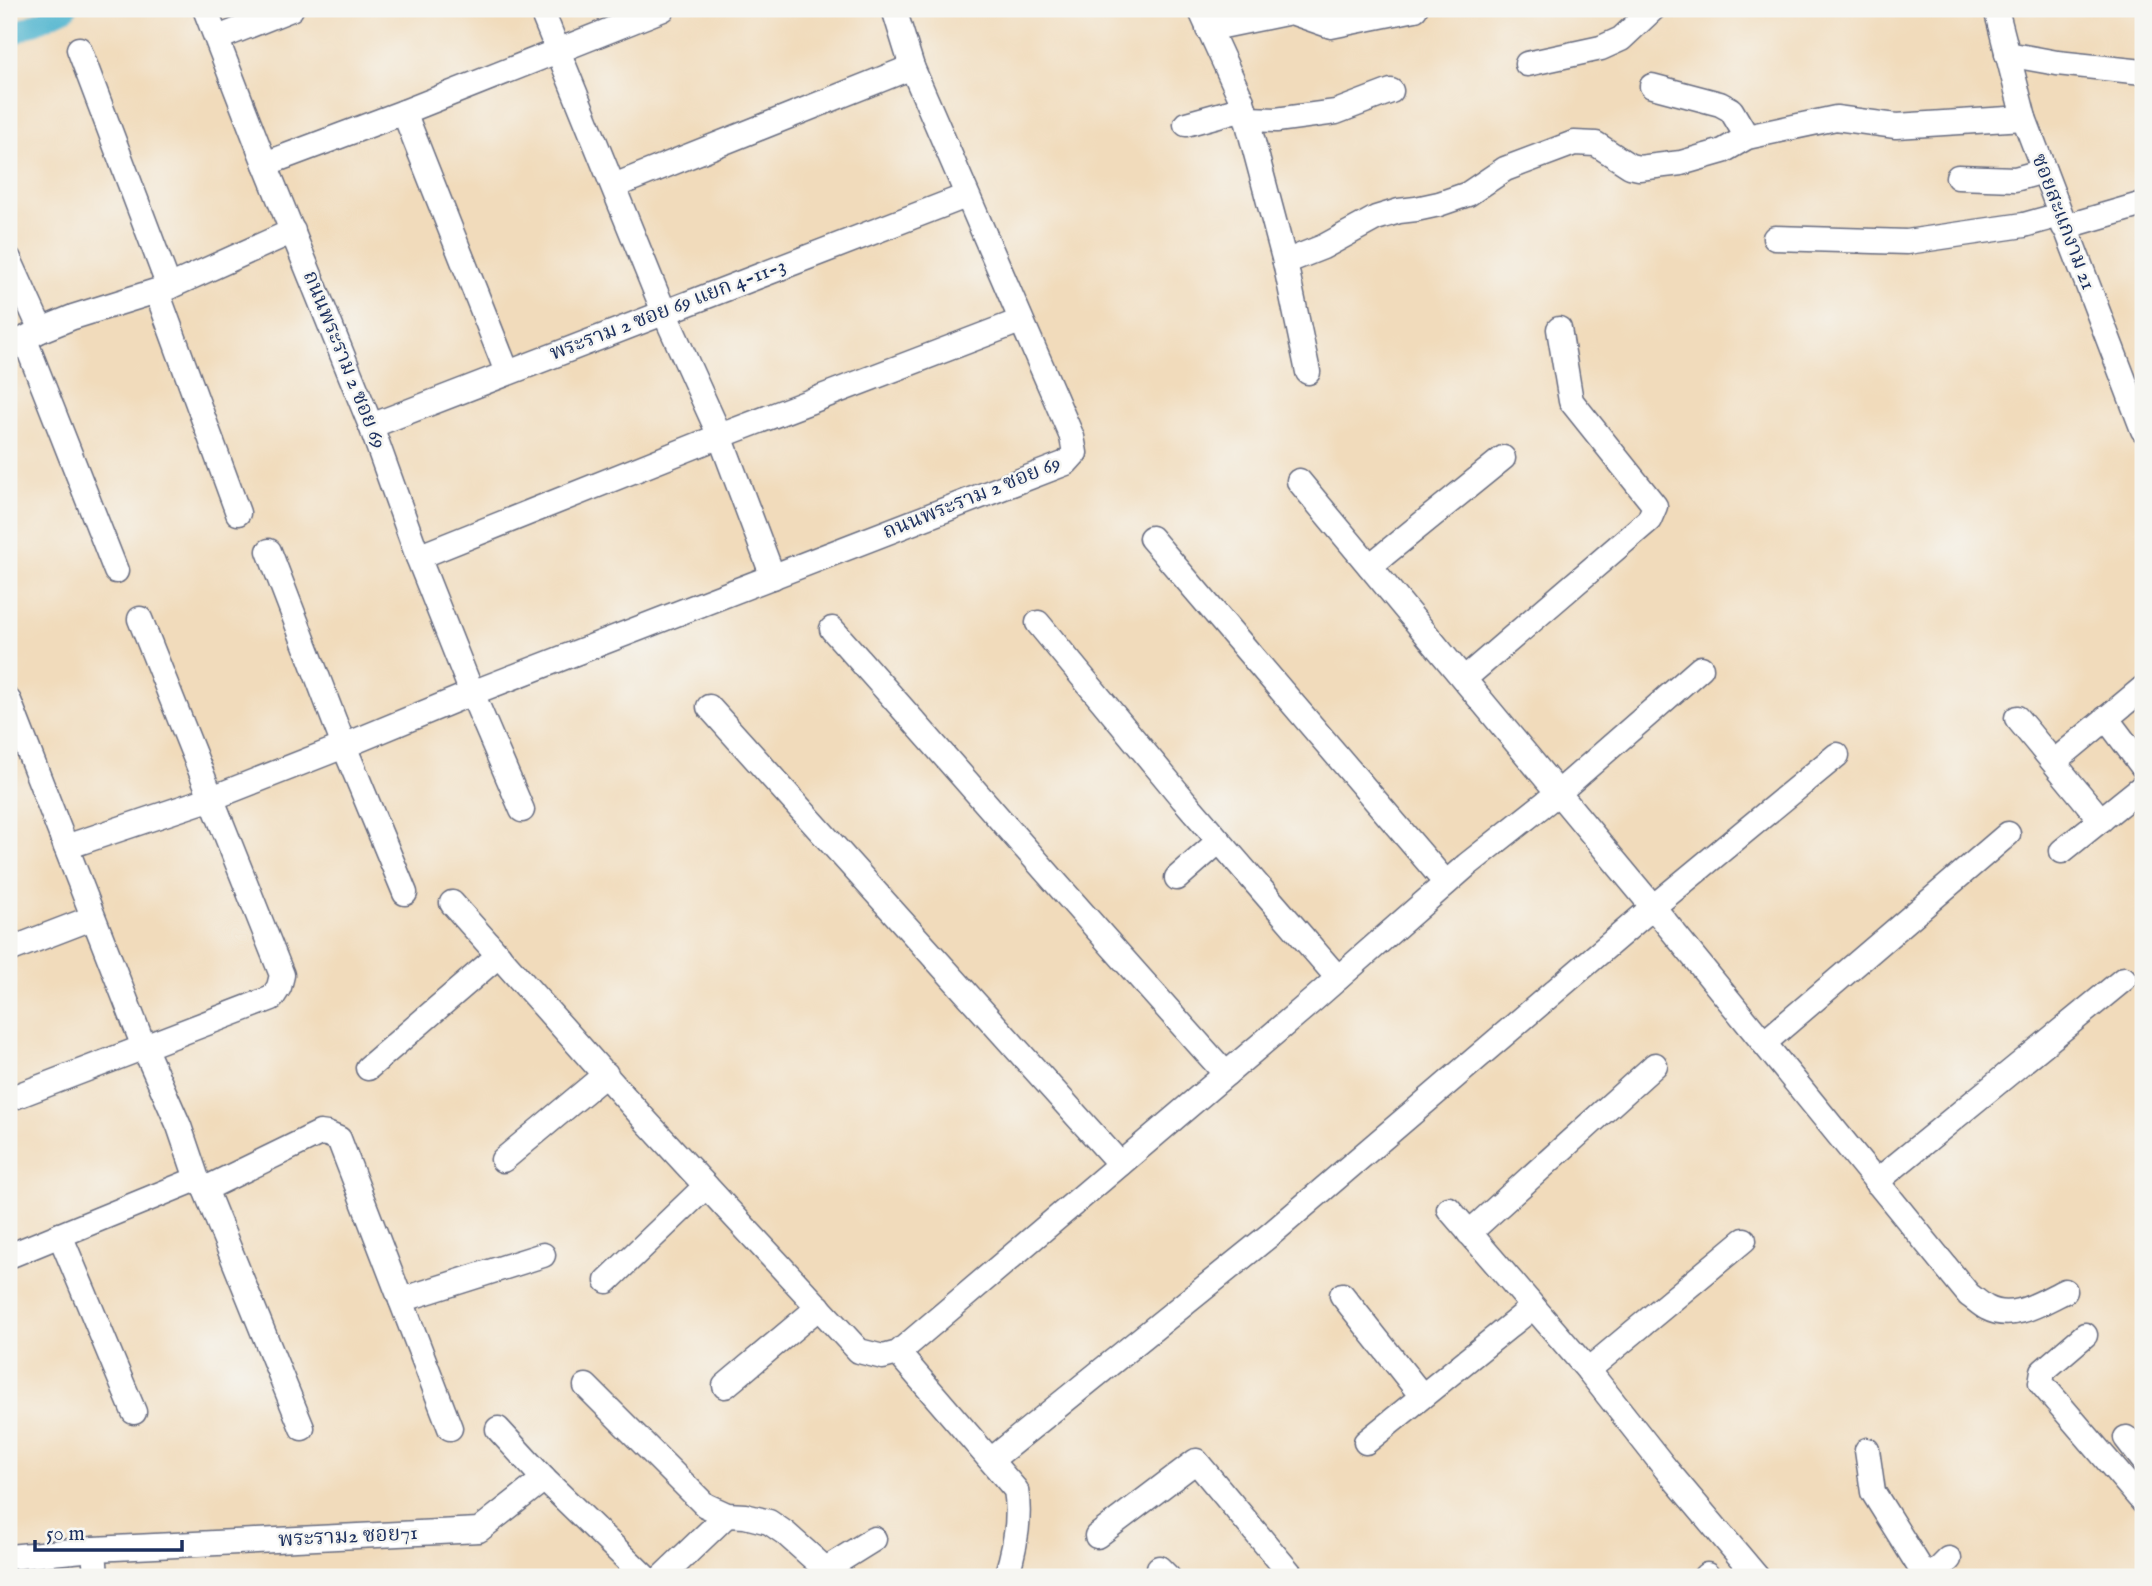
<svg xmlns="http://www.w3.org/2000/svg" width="2152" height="1586" font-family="'IM FELL English','Noto Serif Thai',serif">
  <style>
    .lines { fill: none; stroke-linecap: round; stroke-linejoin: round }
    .canal { stroke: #51b5cf; stroke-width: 21 }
    .minor-casing { stroke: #666b7f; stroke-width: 27 }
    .minor { stroke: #fff; stroke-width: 24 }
    .labels { text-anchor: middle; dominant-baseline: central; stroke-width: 5; stroke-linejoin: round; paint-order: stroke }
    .street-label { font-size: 21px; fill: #1b2f5e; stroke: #f6f6f2 }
  </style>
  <rect width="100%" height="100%" fill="#f6f6f2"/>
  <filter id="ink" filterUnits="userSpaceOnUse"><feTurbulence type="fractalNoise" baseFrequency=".0143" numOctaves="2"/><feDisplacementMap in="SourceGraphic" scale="14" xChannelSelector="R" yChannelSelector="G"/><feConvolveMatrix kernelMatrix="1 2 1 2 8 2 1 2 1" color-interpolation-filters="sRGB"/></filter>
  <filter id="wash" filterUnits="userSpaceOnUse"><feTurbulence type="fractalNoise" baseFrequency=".00686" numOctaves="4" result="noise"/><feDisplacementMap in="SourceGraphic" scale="28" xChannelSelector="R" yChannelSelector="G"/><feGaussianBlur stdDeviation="1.57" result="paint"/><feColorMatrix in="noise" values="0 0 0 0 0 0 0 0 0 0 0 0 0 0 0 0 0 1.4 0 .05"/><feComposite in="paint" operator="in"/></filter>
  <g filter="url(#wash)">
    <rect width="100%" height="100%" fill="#f1dbbb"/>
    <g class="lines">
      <path class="canal" d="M 9,36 L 67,9"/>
    </g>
  </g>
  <g filter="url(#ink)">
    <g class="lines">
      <g class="minor-casing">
        <g id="minor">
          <path d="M 205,9 L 265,164 L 371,426 L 418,557 L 472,693 L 522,810"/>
          <path d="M 541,9 L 664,312 L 720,436 L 773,577"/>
          <path d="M 1200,9 L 1242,101 L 1285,262 L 1308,372"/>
          <path d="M 1996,9 L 2024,118 L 2143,430"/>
          <path d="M 1208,29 L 1291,12 L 1331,26 L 1415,9"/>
          <path d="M 218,38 L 291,9"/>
          <path d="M 79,49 L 169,287"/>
          <path d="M 2007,54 L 2057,63 L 2143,72"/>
          <path d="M 1527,64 L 1601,48 L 1621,39 L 1653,9"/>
          <path d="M 1652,86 L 1720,104 L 1731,110 L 1747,137"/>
          <path d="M 404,112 L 507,372"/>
          <path d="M 1247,119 L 1276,120 L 1336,112 L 1391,91"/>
          <path d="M 1186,124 L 1244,108"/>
          <path d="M 265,164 L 404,112 L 663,9"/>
          <path d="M 1958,177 L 2015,179 L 2044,171"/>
          <path d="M 614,186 L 912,67"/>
          <path d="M 2064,227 L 2143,204"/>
          <path d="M 1775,238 L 1907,242 L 2024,225 L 2060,215"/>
          <path d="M 9,259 L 41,330"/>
          <path d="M 1285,262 L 1323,247 L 1376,218 L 1399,211 L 1416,209 L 1439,204 L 1468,194 L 1505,169 L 1574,143 L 1596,144 L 1630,166 L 1639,168 L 1681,163 L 1723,151 L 1747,137 L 1836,118 L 1896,126 L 2024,118"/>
          <path d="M 157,292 L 238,513"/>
          <path d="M 25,340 L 116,571"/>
          <path d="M 9,347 L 41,330 L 73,317 L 169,287 L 293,231"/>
          <path d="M 371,426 L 966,196"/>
          <path d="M 1299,481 L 1653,907 L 1969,1295 C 1975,1299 1981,1305 1987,1308 C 2013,1322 2042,1302 2065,1291"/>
          <path d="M 1151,538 L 1446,883"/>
          <path d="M 269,551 L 344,746 L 405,893"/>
          <path d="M 418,557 L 720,436 L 1020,321"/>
          <path d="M 1370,566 L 1503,458"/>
          <path d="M 1038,623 L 1183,799 L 1338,978"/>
          <path d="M 832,629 C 964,777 1093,927 1226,1074"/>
          <path d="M 1464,679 L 1649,520 L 1655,506 L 1571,401 L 1559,329"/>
          <path d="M 9,701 L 144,1047 L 179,1126 L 197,1179 L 205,1189 L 302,1428"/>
          <path d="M 709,707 L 1120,1164"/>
          <path d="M 2017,718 L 2101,820"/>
          <path d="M 2106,718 L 2143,767"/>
          <path d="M 2054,762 L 2143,688"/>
          <path d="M 66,847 L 212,798 L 344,746 L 472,693 L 1066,463 L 1075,453 L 1072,437 L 912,67 L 894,9"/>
          <path d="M 2062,851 L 2143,786"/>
          <path d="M 1177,878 L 1219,841"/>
          <path d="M 452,903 L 646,1121 L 859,1351 L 883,1357 L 898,1353 L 1312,1001 L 1467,865 L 1558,793 L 1701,668"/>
          <path d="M 9,950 L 92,918"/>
          <path d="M 1764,1043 L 2008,834"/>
          <path d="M 368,1068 L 499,955"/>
          <path d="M 9,1099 L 272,998 L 279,987 L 282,975 L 140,619"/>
          <path d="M 503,1160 L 606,1074"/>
          <path d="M 1876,1182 L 2124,979"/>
          <path d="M 205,1189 L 320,1133 L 327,1134 L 339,1139 L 450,1428"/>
          <path d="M 1449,1209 L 1588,1370 L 1666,1469 L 1757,1577"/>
          <path d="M 1469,1233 L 1655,1065"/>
          <path d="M 60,1235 L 134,1412"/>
          <path d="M 9,1256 L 197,1179"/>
          <path d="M 607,1281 L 706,1186"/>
          <path d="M 1342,1295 L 1422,1396"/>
          <path d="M 401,1300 L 543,1255"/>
          <path d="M 2085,1335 L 2043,1371 L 2041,1383 L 2143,1502"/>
          <path d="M 898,1353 L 1016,1490 C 1021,1519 1015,1549 1006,1577"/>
          <path d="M 1588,1370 L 1744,1240"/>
          <path d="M 586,1386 L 705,1505 L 727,1515 L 745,1516 L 769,1522 L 785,1533 L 822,1566 L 829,1567 L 874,1539"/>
          <path d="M 725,1386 L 819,1307"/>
          <path d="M 498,1429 L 544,1479 L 645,1577"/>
          <path d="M 2126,1438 L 2143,1460"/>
          <path d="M 1366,1442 L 1533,1307"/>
          <path d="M 1867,1450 L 1873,1492 L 1926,1577"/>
          <path d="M 991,1460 L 1271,1234 L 1653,907 L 1837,755"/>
          <path d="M 1097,1536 L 1196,1461 L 1293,1577"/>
          <path d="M 94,1549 L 96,1577"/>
          <path d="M 9,1557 L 94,1549 L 479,1530 L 544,1479"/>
          <path d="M 1159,1568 L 1168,1577"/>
          <path d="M 662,1577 L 727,1515"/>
          <path d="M 1705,1577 L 1707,1575"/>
          <path d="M 1931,1577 L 1949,1559"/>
        </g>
      </g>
      <use href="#minor" class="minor"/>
    </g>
  </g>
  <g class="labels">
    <g class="street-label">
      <text transform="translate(2063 222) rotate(69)">ซอยสะแกงาม 21</text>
      <text transform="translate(668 310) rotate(-21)">พระราม 2 ซอย 69 แยก 4-11-3</text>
      <text transform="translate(344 360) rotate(68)">ถนนพระราม 2 ซอย 69</text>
      <text transform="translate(972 498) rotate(-22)">ถนนพระราม 2 ซอย 69</text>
      <text transform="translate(348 1537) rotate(-3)">พระราม2 ซอย71</text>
    </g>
  </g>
  <rect width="2152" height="1586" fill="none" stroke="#f6f6f2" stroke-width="35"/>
  <path d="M35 1540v10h147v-10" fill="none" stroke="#1b2f5e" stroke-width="3.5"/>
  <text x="46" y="1540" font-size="21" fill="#1b2f5e" stroke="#f6f6f2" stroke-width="5" paint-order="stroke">50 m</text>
</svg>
